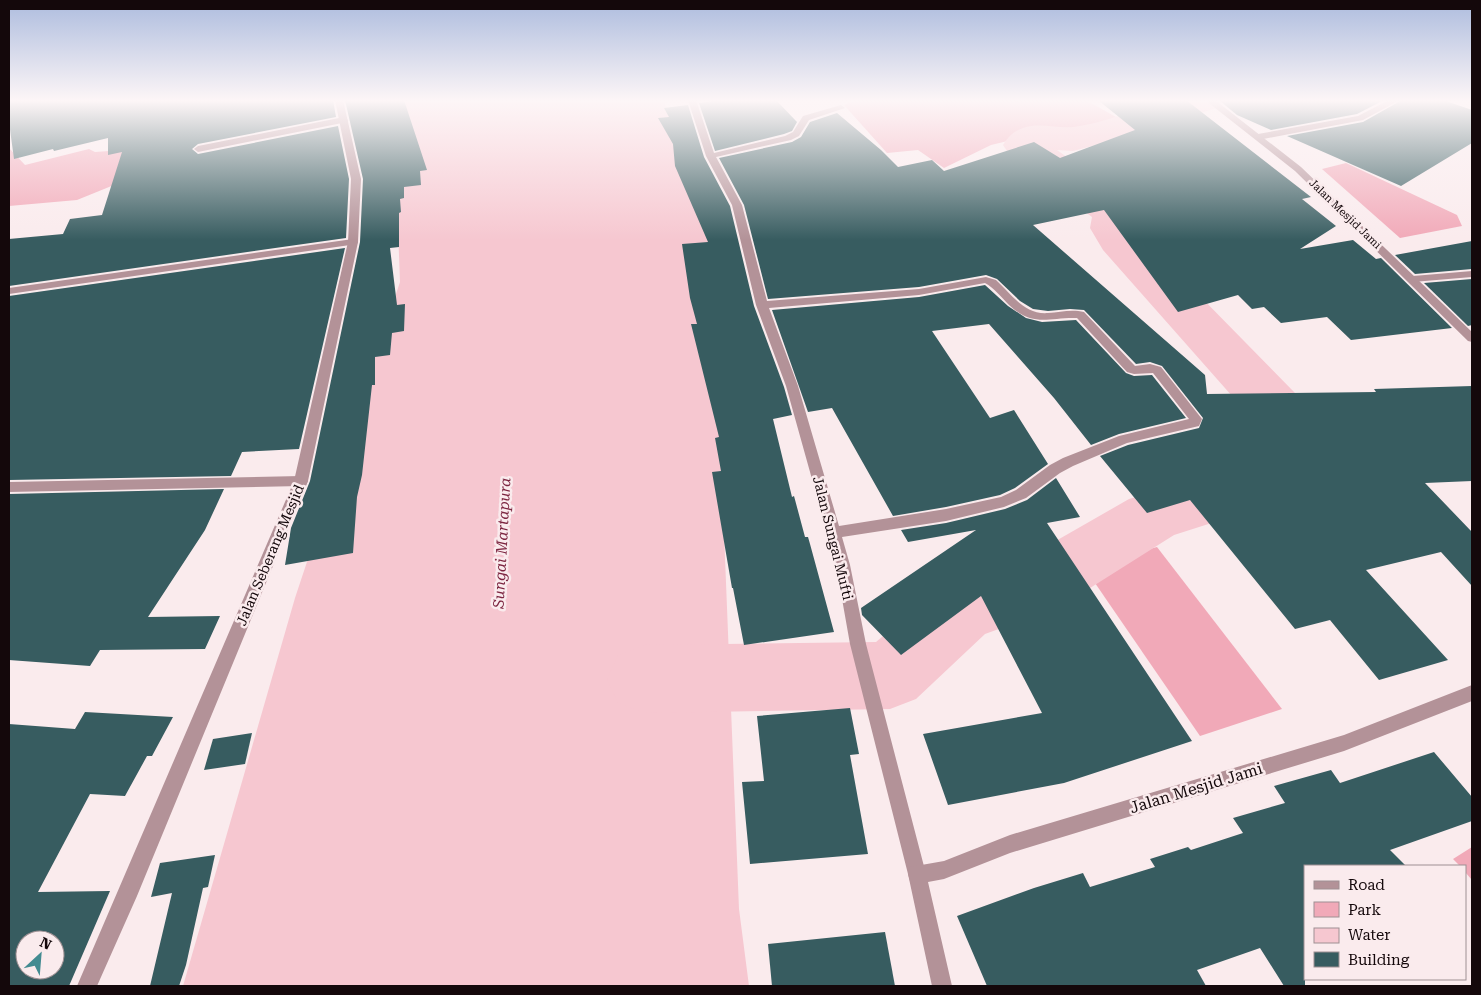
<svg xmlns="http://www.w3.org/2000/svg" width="1481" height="995" font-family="'Roboto Serif',serif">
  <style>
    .green { fill: #f1a9b8 }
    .water { fill: #f6c7d0 }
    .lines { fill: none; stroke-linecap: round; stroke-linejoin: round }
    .river { fill: #f6c7d0; fill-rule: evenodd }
    .building { fill: #375c60; fill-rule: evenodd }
    .minor { fill: #b39298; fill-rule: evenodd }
    .tertiary { fill: #b39298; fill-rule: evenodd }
    .labels { text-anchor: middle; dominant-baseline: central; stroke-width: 5; stroke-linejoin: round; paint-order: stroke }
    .far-street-label { font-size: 11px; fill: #14080b; stroke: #faebed }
    .street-label { font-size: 14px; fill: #14080b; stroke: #faebed }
    .water-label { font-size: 15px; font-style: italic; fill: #7c2540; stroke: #faebed }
    .near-street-label { font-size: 16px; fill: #14080b; stroke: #faebed }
  </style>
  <rect width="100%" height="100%" fill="#faebed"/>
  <g class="green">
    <path d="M 855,100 L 1086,100 L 1116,117 L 1059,138 L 1032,135 L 991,145 L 944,168 L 918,150 L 887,153 L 844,105 Z"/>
    <path d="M 9,148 L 25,165 L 89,149 L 95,152 L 137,149 L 146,172 L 77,200 L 9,206 Z"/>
    <path d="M 1346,163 L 1457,215 L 1462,226 L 1400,238 L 1322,169 Z"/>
    <path d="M 1157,547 L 1282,709 L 1200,736 L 1084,567 Z"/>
    <path d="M 1472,847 L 1472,880 L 1465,872 L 1465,866 L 1460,866 L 1453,859 Z"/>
  </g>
  <path class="water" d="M 385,100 L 664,100 L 713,256 L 739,909 L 749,986 L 183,986 L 295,598 L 400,282 L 394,120 Z"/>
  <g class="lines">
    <g class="river">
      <path d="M 1164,100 L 1222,100 L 1216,108 L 1139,134 L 1073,151 L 1057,150 L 1131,203 L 1137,213 L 1136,228 L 1139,234 L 1343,442 L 1352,458 L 1343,474 L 1322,480 L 1301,474 L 1103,250 L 1090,228 L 1092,217 L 1009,154 L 1003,145 C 1008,137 1014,131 1023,128 C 1040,122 1057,129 1074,127 C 1104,123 1135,110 1164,100 Z"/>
      <path d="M 1221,472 L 1279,479 L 1301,487 L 1310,504 L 1301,521 L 1279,529 L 1221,520 L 1174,535 L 1060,607 L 985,634 L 916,699 L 890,709 L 644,713 L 618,703 L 607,679 L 618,655 L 644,645 L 876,642 L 935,592 L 1014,565 L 1129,499 Z"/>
    </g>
  </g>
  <g class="building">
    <path d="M 9,100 L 333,100 L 336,117 L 198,144 L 192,149 L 198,154 L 338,126 L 349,179 L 346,238 L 9,286 L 9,239 L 63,234 L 70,219 L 102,215 L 122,152 L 108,155 L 108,138 L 54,151 L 53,149 L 14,159 L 9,122 Z"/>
    <path d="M 345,100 L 404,100 L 427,170 L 420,171 L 421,185 L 404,187 L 404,198 L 400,199 L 401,212 L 399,213 L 399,247 L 390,248 L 397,305 L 405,304 L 404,331 L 392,333 L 390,355 L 375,357 L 375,385 L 372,385 L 362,475 L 357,497 L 353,553 L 285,565 L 291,528 L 310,481 L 360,242 L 363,179 Z"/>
    <path d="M 722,100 L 776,100 L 797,122 L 792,131 L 784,134 L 715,151 L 699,103 Z"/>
    <path d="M 1098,100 L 1186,100 L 1311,197 L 1302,199 L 1336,226 L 1300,249 L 1353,240 L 1376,259 L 1381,258 L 1452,328 L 1351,340 L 1327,317 L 1281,323 L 1264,307 L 1252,309 L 1238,295 L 1178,312 L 1104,210 L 1033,225 L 1205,375 L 1207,394 L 1376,392 L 1374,389 L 1472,386 L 1472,481 L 1425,483 L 1472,532 L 1472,586 L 1441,552 L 1366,570 L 1448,660 L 1379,680 L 1330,620 L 1295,629 L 1190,500 L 1147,513 L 1100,456 L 1128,445 L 1199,428 L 1203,418 L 1162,366 L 1150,362 L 1136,364 L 1084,310 L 1070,309 L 1048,311 L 1033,309 L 1020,301 L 997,279 L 986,275 L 919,287 L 768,299 L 744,205 L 719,158 L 792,142 L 801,137 L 810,122 L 837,113 L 881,150 L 898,167 L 932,160 L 944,171 L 1034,142 L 1060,158 L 1135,130 Z"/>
    <path d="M 1219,100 L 1384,100 L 1357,114 L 1271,130 L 1237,115 Z"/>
    <path d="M 1402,100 L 1443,100 L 1472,110 L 1472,143 L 1401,186 L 1287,136 L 1363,122 Z"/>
    <path d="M 688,105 L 704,157 L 730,206 L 754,306 L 784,387 L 792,415 L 773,419 L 792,497 L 794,496 L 805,537 L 808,537 L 810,544 L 834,632 L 744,645 L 733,588 L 732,588 L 712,472 L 721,471 L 715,438 L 719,437 L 691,324 L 697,324 L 690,298 L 682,244 L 708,242 L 675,166 L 673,144 L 658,118 L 669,117 L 664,108 Z"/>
    <path d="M 1472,241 L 1472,269 L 1415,274 L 1395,255 Z"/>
    <path d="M 345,248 L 299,449 L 242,452 L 231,476 L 9,480 L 9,296 Z"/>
    <path d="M 1472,279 L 1472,325 L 1468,326 L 1424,283 Z"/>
    <path d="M 985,285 L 1008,306 L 1026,318 L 1042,322 L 1076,320 L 1126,373 L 1134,376 L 1152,375 L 1186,418 L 1119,434 L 1091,445 L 1054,398 L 989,324 L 932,331 L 990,418 L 1014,410 L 1048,464 L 1015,488 L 1000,495 L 946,507 L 893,516 L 832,408 L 808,412 L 772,310 L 919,297 Z"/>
    <path d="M 1056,478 L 1080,517 L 1047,523 L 1192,741 L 1064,783 L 948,805 L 923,734 L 1042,713 L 981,596 L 901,655 L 862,615 L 861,608 L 976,530 L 908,542 L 901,530 L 946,523 L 1005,509 L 1027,500 Z"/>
    <path d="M 224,489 L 205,530 L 148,617 L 220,616 L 205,649 L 100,650 L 90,666 L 9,660 L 9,494 Z"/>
    <path d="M 850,708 L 859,754 L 850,755 L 868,854 L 750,864 L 742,782 L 764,781 L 757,716 Z"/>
    <path d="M 85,712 L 173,717 L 152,756 L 147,756 L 125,796 L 90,794 L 38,892 L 110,891 L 69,986 L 9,986 L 9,724 L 75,729 ZM 25,940 L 55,940 L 55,970 L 25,970 Z"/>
    <path d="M 252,733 L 245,764 L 204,770 L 213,739 Z"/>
    <path d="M 1434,752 L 1472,797 L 1472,821 L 1390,850 L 1406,866 L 1305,866 L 1305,986 L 1284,986 L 1260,948 L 1197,970 L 1206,986 L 987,986 L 957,916 L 1034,888 L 1083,873 L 1090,887 L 1155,867 L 1150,859 L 1188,847 L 1191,850 L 1243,833 L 1233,818 L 1285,803 L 1274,786 L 1331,770 L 1340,783 Z"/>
    <path d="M 215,855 L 208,887 L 203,888 L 186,965 L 179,986 L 150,986 L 172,893 L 151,897 L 160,863 Z"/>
    <path d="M 885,932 L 895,986 L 772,986 L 768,944 Z"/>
  </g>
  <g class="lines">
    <g class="minor">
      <path d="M 688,100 L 696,100 L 714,153 L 785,136 L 793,132 L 803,116 L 841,105 L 845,108 L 809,120 L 799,136 L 791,140 L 716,157 L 742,205 L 767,301 L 919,289 L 986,277 L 996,280 C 1011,294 1025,315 1048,313 C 1060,312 1072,309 1084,312 L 1135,366 L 1150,364 L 1161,367 L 1202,419 L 1199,426 L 1127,443 L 1073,466 L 1060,473 L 1026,498 L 1004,507 L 946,521 L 842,537 L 850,565 L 866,644 L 926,874 L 924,881 L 917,883 L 910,881 L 908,874 L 850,644 L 836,565 L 786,386 L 756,305 L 732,205 L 706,156 ZM 985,283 C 994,288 1002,298 1009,305 C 1034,328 1048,317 1077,318 L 1127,372 L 1134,374 L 1153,373 L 1189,419 L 1119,436 L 1063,458 L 1050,465 L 1016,490 L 1001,497 L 946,509 L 839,526 L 798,386 L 769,308 L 919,295 Z"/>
      <path d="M 1389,100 L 1400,100 L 1363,120 L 1258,140 L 1254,137 L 1258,134 L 1358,116 Z"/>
      <path d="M 344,117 L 348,120 L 347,122 L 198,152 L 194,149 L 198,146 Z"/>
      <path d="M 353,239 L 358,242 L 357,244 L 9,294 L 9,288 Z"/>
      <path d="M 1472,271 L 1472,277 L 1413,282 L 1408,279 L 1413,276 Z"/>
      <path d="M 301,476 L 306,477 L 308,481 L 306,485 L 301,486 L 9,492 L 9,482 Z"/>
    </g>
    <g class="tertiary">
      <path d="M 335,100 L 343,100 L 361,179 L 358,242 L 308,481 L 137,896 L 97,986 L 77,986 L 294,481 L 348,242 L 351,179 Z"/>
      <path d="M 1205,100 L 1215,100 L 1301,167 L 1472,332 L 1472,342 L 1468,341 L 1295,171 Z"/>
      <path d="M 1472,685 L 1472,701 L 1344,751 L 1010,853 L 944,879 L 928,882 L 952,986 L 932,986 L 908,874 L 910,867 L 944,861 L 1010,835 L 1344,735 Z"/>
    </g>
  </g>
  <linearGradient id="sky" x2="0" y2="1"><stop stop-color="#adbcde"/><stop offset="0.42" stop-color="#fdf6f7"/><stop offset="1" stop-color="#fdf6f7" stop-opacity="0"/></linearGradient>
  <rect width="1481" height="240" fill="url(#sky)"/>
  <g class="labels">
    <g class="far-street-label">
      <text transform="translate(1345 214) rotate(44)">Jalan Mesjid Jami</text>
    </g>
    <g class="street-label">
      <text transform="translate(833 538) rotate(76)">Jalan Sungai Mufti</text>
      <text transform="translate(270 555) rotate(-67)">Jalan Seberang Mesjid</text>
    </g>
    <g class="water-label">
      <text transform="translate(502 543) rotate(-87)">Sungai Martapura</text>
    </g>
    <g class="near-street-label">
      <text transform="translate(1196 788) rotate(-17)">Jalan Mesjid Jami</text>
    </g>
  </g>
  <rect width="1481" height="995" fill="none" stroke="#14080b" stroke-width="20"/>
  <rect x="1304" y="865" width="162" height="115" fill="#faebed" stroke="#9e9093"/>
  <rect x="1314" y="881" width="25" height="8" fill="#b39298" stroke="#9e9093"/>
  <text x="1348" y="890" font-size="15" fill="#14080b">Road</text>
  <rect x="1314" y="902" width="25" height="15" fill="#f1a9b8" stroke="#9e9093"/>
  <text x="1348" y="915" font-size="15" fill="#14080b">Park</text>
  <rect x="1314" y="928" width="25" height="15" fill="#f6c7d0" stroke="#9e9093"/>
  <text x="1348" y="940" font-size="15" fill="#14080b">Water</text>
  <rect x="1314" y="952" width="25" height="15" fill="#375c60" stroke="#9e9093"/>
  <text x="1348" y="965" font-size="15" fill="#14080b">Building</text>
  <g transform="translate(40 955) rotate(26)"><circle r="24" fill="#faebed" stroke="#9e9093"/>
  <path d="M0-4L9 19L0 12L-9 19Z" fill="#438b91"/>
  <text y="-8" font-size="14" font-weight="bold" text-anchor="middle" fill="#14080b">N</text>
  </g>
</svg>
